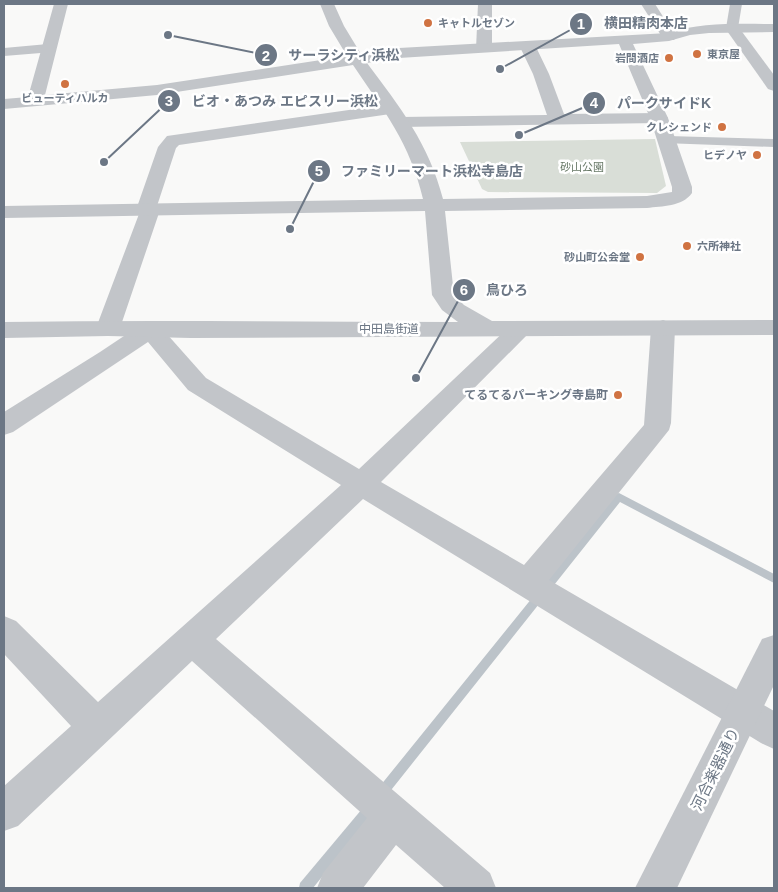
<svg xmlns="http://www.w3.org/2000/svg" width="778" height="892" font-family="Arial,'Noto Sans JP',sans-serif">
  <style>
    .green { fill: #d9ded7 }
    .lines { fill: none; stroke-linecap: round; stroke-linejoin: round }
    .stream { fill: #bcc3c9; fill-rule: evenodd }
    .pedestrian { fill: #c2c5c9; fill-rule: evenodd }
    .minor { fill: #c2c5c9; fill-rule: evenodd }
    .tertiary { fill: #c2c5c9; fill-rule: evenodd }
    .poi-dot { fill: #d07342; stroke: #fff; stroke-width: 2 }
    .labels { text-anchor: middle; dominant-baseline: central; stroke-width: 5; stroke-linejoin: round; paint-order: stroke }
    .far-poi-label { font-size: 11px; font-weight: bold; fill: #6c7785; stroke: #fff; text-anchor: end }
    .far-park-label { font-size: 11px; fill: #677866; stroke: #fff }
    .street-label { font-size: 12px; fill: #6c7785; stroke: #fff }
    .poi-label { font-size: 12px; font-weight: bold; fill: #6c7785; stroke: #fff; text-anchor: end }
    .near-street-label { font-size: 15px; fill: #6c7785; stroke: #fff }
    .leader { fill: none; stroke: #6c7785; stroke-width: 2 }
    .callout-dot { fill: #6c7785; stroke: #fff; stroke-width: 2 }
    .mark-label { font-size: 15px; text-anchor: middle; font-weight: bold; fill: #fff }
    .callout-label { font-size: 14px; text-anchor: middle; font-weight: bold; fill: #6c7785; stroke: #fff; stroke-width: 5; stroke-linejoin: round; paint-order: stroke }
  </style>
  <rect width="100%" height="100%" fill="#f9f9f8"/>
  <path class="green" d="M 655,139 L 666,186 L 657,193 L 488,192 L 482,189 L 460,142 Z"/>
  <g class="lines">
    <g class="stream">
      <path d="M 619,493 L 774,574 L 774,583 L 620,502 L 384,799 L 380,801 L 376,799 L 374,795 L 376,791 L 616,494 Z"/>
      <path d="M 371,801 L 375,803 L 377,807 L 375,811 L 313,888 L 299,888 L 300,883 L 367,803 Z"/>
    </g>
    <g class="pedestrian">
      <path d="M 730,4 L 742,4 L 738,28 L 732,32 L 726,28 Z"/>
      <path d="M 668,136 L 774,139 L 774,147 L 663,143 L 661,140 L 663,137 Z"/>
    </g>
    <g class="minor">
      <path d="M 478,4 L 492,4 L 492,49 L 489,52 L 479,52 L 476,49 Z"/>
      <path d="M 641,4 L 655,4 L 676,37 L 674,40 L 664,40 Z"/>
      <path d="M 732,24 L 737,25 L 774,75 L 774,91 L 768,89 L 725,28 L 727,25 Z"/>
      <path d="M 528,42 L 533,44 L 536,47 L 549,74 L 564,114 L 659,113 L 665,114 L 668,118 L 665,122 L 659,123 L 401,127 L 395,126 L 392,122 L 395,118 L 401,117 L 547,115 L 533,74 L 520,47 L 523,44 Z"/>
      <path d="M 48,44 L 53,46 L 56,49 L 53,52 L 4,56 L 4,48 Z"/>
      <path d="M 391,104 L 397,105 L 399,109 L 397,113 L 179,145 L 176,148 L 157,206 L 160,210 L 120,328 L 116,333 L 108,336 L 100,333 L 96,328 L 139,214 L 136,210 L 158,147 L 167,136 Z"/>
      <path d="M 663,320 L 671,323 L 675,328 L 671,423 L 669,430 L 549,580 L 774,711 L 774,749 L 761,743 L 363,499 L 216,639 L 490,873 L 496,888 L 445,888 L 396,845 L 363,888 L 317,888 L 323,873 L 367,818 L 192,661 L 18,826 L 4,831 L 4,786 L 71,726 L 4,654 L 4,616 L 16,621 L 98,702 L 341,485 L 188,390 L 148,342 L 13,432 L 4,435 L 4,412 L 100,352 L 142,324 L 150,321 L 158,324 L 206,378 L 359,469 L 511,325 L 519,322 L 527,325 L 531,330 L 527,335 L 381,482 L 524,565 L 644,425 L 651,328 L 655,323 Z"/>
    </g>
    <g class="tertiary">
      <path d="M 54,4 L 68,4 L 45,95 L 157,85 L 347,56 L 329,26 L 320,4 L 334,4 L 344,26 L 361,54 L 399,48 L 668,33 C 702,22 738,24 774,24 L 774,32 L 709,33 L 690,35 L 669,41 L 633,44 L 668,118 L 692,187 L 692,193 C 682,207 662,206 647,208 L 445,211 L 454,295 L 464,305 L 492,321 L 774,320 L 774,335 L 191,338 L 108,336 L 4,338 L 4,322 C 155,320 307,322 458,322 L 442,310 L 432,295 L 425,211 L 4,218 L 4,206 L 423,199 C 410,143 384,111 353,65 L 157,95 L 4,109 L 4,99 L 28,97 ZM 619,44 L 650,118 L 672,187 L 672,192 L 647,196 L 443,199 C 429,144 400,107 367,63 L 399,58 Z"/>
      <path d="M 774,635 L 774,685 L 677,888 L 635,888 L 762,639 Z"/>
    </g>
  </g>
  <g class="poi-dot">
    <circle cx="428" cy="23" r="5"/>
    <circle cx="697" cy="54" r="5"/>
    <circle cx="669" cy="58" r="5"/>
    <circle cx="65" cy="84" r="5"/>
    <circle cx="722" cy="127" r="5"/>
    <circle cx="757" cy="155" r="5"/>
    <circle cx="687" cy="246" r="5"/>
    <circle cx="640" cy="257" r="5"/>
    <circle cx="618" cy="395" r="5"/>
  </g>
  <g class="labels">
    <g class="far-poi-label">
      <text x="438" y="23" text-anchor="start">キャトルセゾン</text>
      <text x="707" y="54" text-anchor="start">東京屋</text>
      <text x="659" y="58">岩間酒店</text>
      <text x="65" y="98" text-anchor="middle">ビューティハルカ</text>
      <text x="712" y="127">クレシェンド</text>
      <text x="747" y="155">ヒデノヤ</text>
      <text x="697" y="246" text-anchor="start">六所神社</text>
      <text x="630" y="257">砂山町公会堂</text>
    </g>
    <g class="far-park-label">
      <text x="582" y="167">砂山公園</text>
    </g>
    <g class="street-label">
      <text x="389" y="329">中田島街道</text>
    </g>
    <g class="poi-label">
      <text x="608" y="395">てるてるパーキング寺島町</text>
    </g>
    <g class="near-street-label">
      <text transform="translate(715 769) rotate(-64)">河合楽器通り</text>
    </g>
  </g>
  <path class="leader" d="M500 69L581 24M168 35L266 55M104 162L169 101M519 135L594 103M290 229L319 171M416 378L464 290"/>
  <g class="callout-dot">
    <circle cx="500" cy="69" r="5"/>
    <circle cx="168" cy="35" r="5"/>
    <circle cx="104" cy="162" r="5"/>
    <circle cx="519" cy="135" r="5"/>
    <circle cx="290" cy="229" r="5"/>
    <circle cx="416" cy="378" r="5"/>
    <circle cx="581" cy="24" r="12"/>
    <circle cx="266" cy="55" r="12"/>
    <circle cx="169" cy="101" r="12"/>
    <circle cx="594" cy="103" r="12"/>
    <circle cx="319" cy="171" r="12"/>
    <circle cx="464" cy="290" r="12"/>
  </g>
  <g class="mark-label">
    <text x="581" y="29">1</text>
    <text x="266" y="61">2</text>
    <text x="169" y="106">3</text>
    <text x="594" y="108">4</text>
    <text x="319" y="176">5</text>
    <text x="464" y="295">6</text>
  </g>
  <g class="callout-label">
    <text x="646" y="28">横田精肉本店</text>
    <text x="344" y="60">サーラシティ浜松</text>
    <text x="285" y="106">ビオ・あつみ エピスリー浜松</text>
    <text x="664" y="108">パークサイドK</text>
    <text x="432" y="176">ファミリーマート浜松寺島店</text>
    <text x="507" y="295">鳥ひろ</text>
  </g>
  <rect width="778" height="892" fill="none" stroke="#6c7785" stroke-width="10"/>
</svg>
